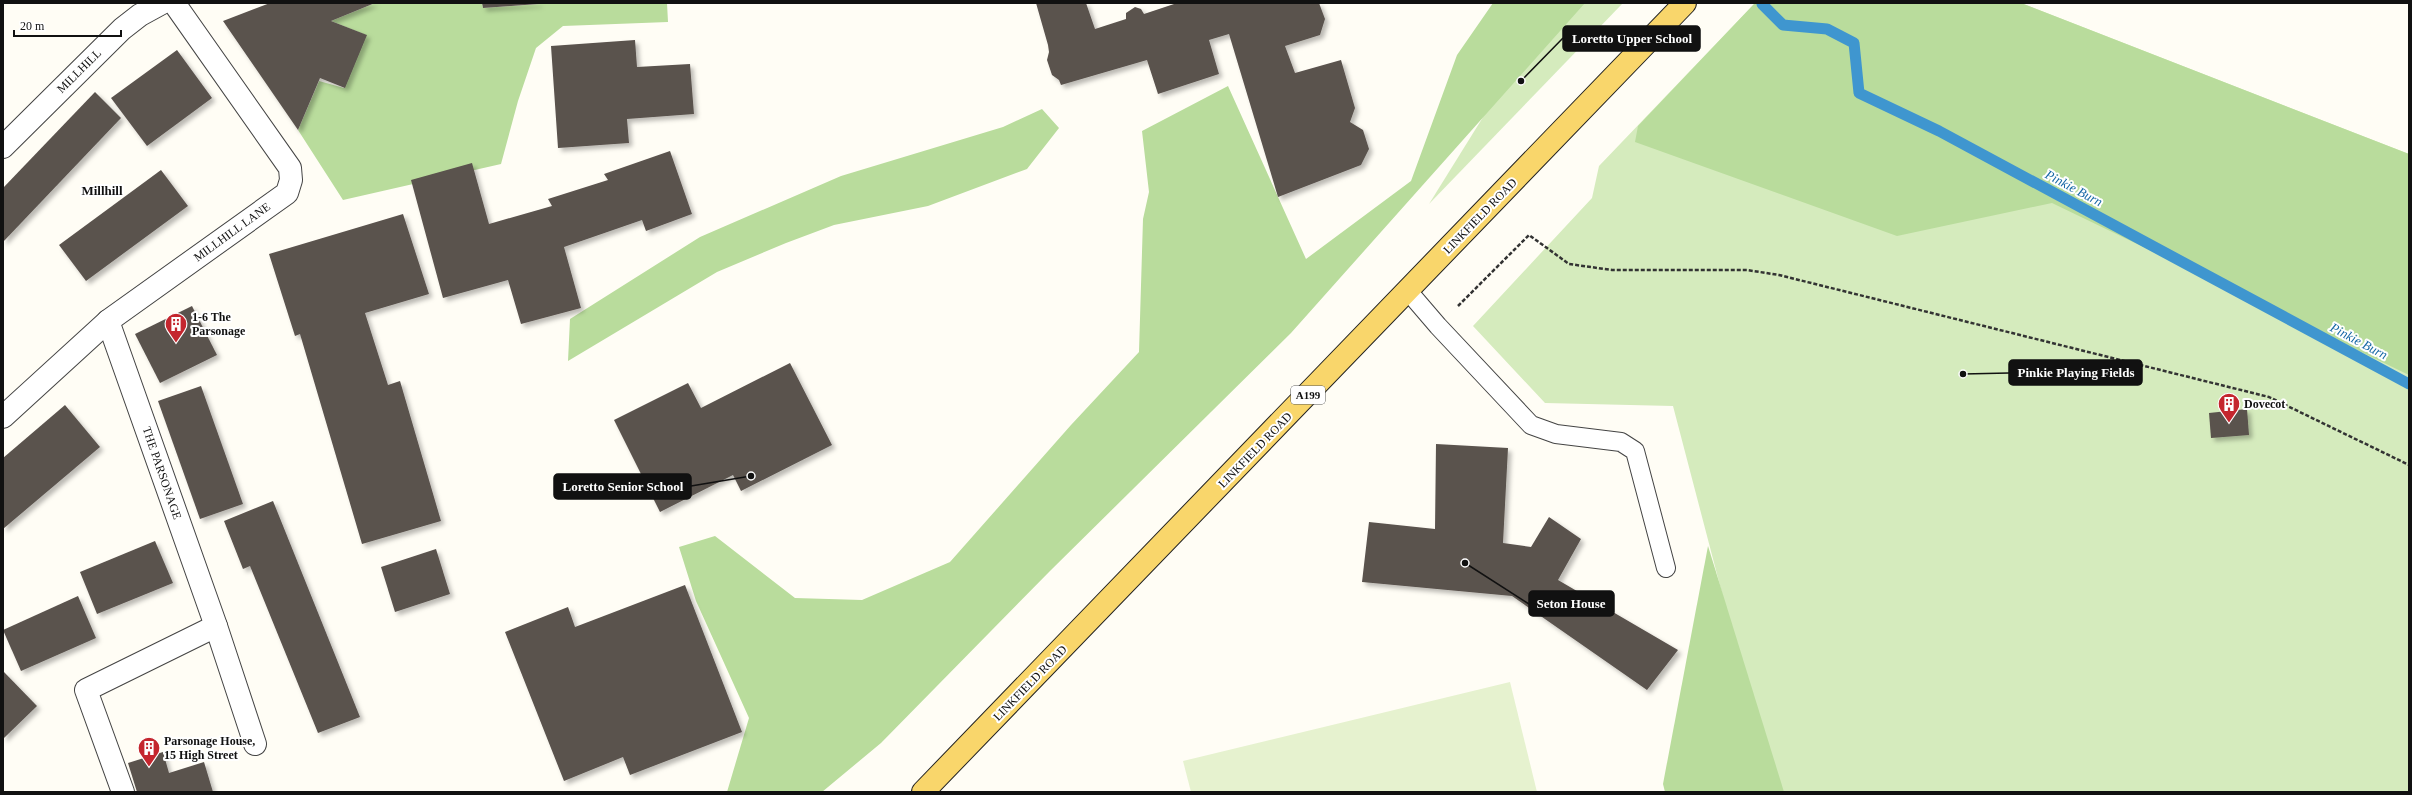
<svg xmlns="http://www.w3.org/2000/svg" width="2412" height="795" font-family="'Times New Roman',serif">
  <style>
    .green { fill: #d5ebbd }
    .forest { fill: #b9dc9c }
    .pitch { fill: #e6f2cf }
    .lines { fill: none; stroke-linecap: round; stroke-linejoin: round }
    .stream { stroke: #3f96cf; stroke-width: 11 }
    .building { fill: #5a524d; filter: url(#shadow) }
    .lane-casing { stroke: #444; stroke-width: 20 }
    .street-casing { stroke: #444; stroke-width: 24 }
    .primary-casing { stroke: #222; stroke-width: 24 }
    .path { stroke: #333; stroke-width: 2.5; stroke-dasharray: 4 2; stroke-linecap: butt }
    .lane { stroke: #fff; stroke-width: 18 }
    .street { stroke: #fff; stroke-width: 22 }
    .primary { stroke: #f9d66b; stroke-width: 22 }
    .labels { text-anchor: middle; dominant-baseline: central; stroke-width: 4; stroke-linejoin: round; paint-order: stroke }
    .shield { fill: #fff; stroke: #585858; stroke-width: 1 }
    .shield-label { font-size: 11px; font-weight: bold; fill: #111 }
    .street-label { font-size: 12px; fill: #111; stroke: #fff }
    .poi-label { font-size: 12px; font-weight: bold; fill: #111; stroke: #fff; text-anchor: start }
    .water-label { font-size: 13px; font-style: italic; fill: #1768a6; stroke: #fff }
    .neighbourhood-label { font-size: 13px; font-weight: bold; fill: #111; stroke: #fff }
    .leader { fill: none; stroke: #111; stroke-width: 1.5 }
    .callout-dot { fill: #111; stroke: #fff; stroke-width: 1.5 }
    .callout { fill: #111; stroke: #111; stroke-width: 1.5 }
    .callout-label { font-size: 13px; text-anchor: middle; font-weight: bold; fill: #fff }
  </style>
  <defs>
    <filter id="shadow"><feDropShadow dx="3.5" dy="3.5" stdDeviation="2" flood-color="#0004"/></filter>
  </defs>
  <rect width="100%" height="100%" fill="#fffdf5"/>
  <g class="green">
    <path d="M 1554,3 L 1623,3 L 1429,204 Z"/>
    <path d="M 1755,3 L 2021,3 L 2409,154 L 2409,792 L 1774,792 L 1673,406 L 1545,403 L 1473,326 L 1592,198 L 1599,166 Z"/>
  </g>
  <g class="forest">
    <path d="M 375,3 L 482,3 L 483,8 L 554,3 L 667,3 L 668,22 L 563,26 L 536,48 L 518,101 L 501,164 L 343,200 L 298,130 L 319,81 L 344,88 L 366,35 L 331,21 Z"/>
    <path d="M 1493,3 L 1585,3 L 1291,333 L 1050,571 L 881,743 L 822,792 L 727,792 L 749,718 L 696,601 L 679,547 L 715,536 L 795,598 L 862,600 L 950,562 L 1071,425 L 1139,352 L 1143,219 L 1149,192 L 1142,131 L 1228,86 L 1306,259 L 1411,181 L 1457,55 Z"/>
    <path d="M 1755,3 L 2021,3 L 2409,154 L 2409,375 L 2052,203 L 1897,236 L 1635,142 L 1638,126 Z"/>
    <path d="M 1042,109 L 1059,128 L 1027,169 L 928,206 L 834,225 L 786,243 L 717,272 L 568,361 L 570,319 L 700,237 L 841,176 L 1003,127 Z"/>
    <path d="M 1708,546 L 1784,792 L 1665,792 L 1663,784 Z"/>
  </g>
  <path class="pitch" d="M 1510,682 L 1537,792 L 1191,792 L 1183,761 Z"/>
  <g class="lines">
    <path class="stream" d="M 1762,4 L 1783,25 L 1827,29 L 1854,43 L 1859,93 L 1939,131 L 2409,384"/>
  </g>
  <g class="building">
    <path d="M 270,3 L 375,3 L 331,21 L 367,35 L 345,88 L 320,78 L 298,130 L 223,21 Z"/>
    <path d="M 482,3 L 539,3 L 539,4 L 483,8 Z"/>
    <path d="M 1036,3 L 1086,3 L 1095,29 L 1126,19 L 1126,13 L 1135,7 L 1141,9 L 1144,14 L 1177,3 L 1319,3 L 1325,19 L 1320,35 L 1285,46 L 1295,73 L 1341,60 L 1355,108 L 1350,122 L 1363,130 L 1369,149 L 1361,165 L 1278,197 L 1229,34 L 1209,40 L 1219,74 L 1158,94 L 1147,60 L 1061,85 L 1059,80 L 1052,75 L 1047,60 L 1049,52 L 1048,45 Z"/>
    <path d="M 635,40 L 637,67 L 690,64 L 694,114 L 627,119 L 629,143 L 558,148 L 551,46 Z"/>
    <path d="M 177,50 L 212,98 L 147,146 L 111,98 Z"/>
    <path d="M 95,92 L 121,118 L 3,242 L 3,188 Z"/>
    <path d="M 670,151 L 692,214 L 646,231 L 642,220 L 564,247 L 581,308 L 521,324 L 508,280 L 443,298 L 411,180 L 472,163 L 489,224 L 552,206 L 548,199 L 608,180 L 604,174 Z"/>
    <path d="M 161,170 L 188,206 L 86,281 L 59,245 Z"/>
    <path d="M 403,214 L 429,294 L 365,313 L 388,385 L 400,381 L 441,521 L 362,544 L 300,334 L 295,336 L 269,254 Z"/>
    <path d="M 192,306 L 217,355 L 160,383 L 135,334 Z"/>
    <path d="M 790,363 L 832,445 L 741,491 L 733,475 L 660,512 L 614,420 L 688,383 L 701,408 Z"/>
    <path d="M 201,386 L 243,504 L 200,519 L 158,401 Z"/>
    <path d="M 65,405 L 100,447 L 3,529 L 3,458 Z"/>
    <path d="M 2247,409 L 2249,435 L 2211,438 L 2209,413 Z"/>
    <path d="M 1436,444 L 1508,448 L 1503,543 L 1531,547 L 1549,517 L 1581,539 L 1558,580 L 1678,650 L 1647,690 L 1512,596 L 1362,582 L 1369,522 L 1435,529 Z"/>
    <path d="M 273,501 L 360,717 L 318,733 L 250,566 L 243,569 L 224,521 Z"/>
    <path d="M 155,541 L 173,583 L 97,614 L 80,572 Z"/>
    <path d="M 436,549 L 450,594 L 395,612 L 381,567 Z"/>
    <path d="M 685,585 L 742,732 L 630,775 L 623,757 L 564,781 L 505,632 L 568,607 L 575,627 Z"/>
    <path d="M 78,596 L 96,638 L 21,671 L 3,630 Z"/>
    <path d="M 3,671 L 37,706 L 3,739 Z"/>
    <path d="M 163,752 L 169,773 L 204,762 L 213,792 L 137,792 L 128,763 Z"/>
  </g>
  <g class="lines">
    <g class="lane-casing">
      <path id="lane" d="M 1408,291 L 1438,326 L 1531,425 L 1556,434 L 1621,442 L 1635,451 L 1666,568"/>
    </g>
    <g class="street-casing">
      <g id="street">
        <path d="M 3,147 L 122,29 L 140,15 L 162,3"/>
        <path d="M 108,321 L 216,626 L 255,744"/>
        <path d="M 3,417 L 108,321 L 287,193 L 291,180 L 290,168 L 174,3"/>
        <path d="M 123,792 L 86,690 L 216,626"/>
      </g>
    </g>
    <g class="primary-casing">
      <path id="primary" d="M 923,792 L 1685,3"/>
    </g>
    <path class="path" d="M 1458,306 L 1529,235 L 1569,264 L 1612,270 L 1747,270 L 1779,275 L 2269,397 L 2409,465"/>
    <use href="#lane" class="lane"/>
    <use href="#street" class="street"/>
    <use href="#primary" class="primary"/>
  </g>
  <defs>
    <g id="building-pin" transform="scale(1.15)"><path d="M0 17L-7.5 6A9.5 9.5 0 1 1 7.5 6Z" fill="#c4262e" stroke="#fff"/><path d="M-4-6H4V6H1V3H-1V6H-4ZM-2.5-4.3h1.7v1.8h-1.7ZM.8-4.3h1.7v1.8H.8ZM-2.5-1h1.7V.8h-1.7ZM.8-1h1.7V.8H.8Z" fill="#fff"/></g>
  </defs>
  <g fill-rule="evenodd">
    <use href="#building-pin" x="176" y="324"/>
    <use href="#building-pin" x="2229" y="404"/>
    <use href="#building-pin" x="149" y="748"/>
  </g>
  <g class="labels">
    <rect class="shield" x="1291" y="386" width="34" height="18" rx="3"/>
    <g class="shield-label">
      <text x="1308" y="395">A199</text>
    </g>
    <g class="street-label">
      <text transform="translate(79 71) rotate(-45)">MILLHILL</text>
      <text transform="translate(1480 216) rotate(-46)">LINKFIELD ROAD</text>
      <text transform="translate(232 232) rotate(-36)">MILLHILL LANE</text>
      <text transform="translate(1255 450) rotate(-46)">LINKFIELD ROAD</text>
      <text transform="translate(162 473) rotate(71)">THE PARSONAGE</text>
      <text transform="translate(1030 683) rotate(-46)">LINKFIELD ROAD</text>
    </g>
    <g class="poi-label">
      <text x="192" y="317">1-6 The<tspan x="192" dy="14">Parsonage</tspan></text>
      <text x="2244" y="404">Dovecot</text>
      <text x="164" y="741">Parsonage House,<tspan x="164" dy="14">15 High Street</tspan></text>
    </g>
    <g class="water-label">
      <text transform="translate(2074 188) rotate(28)">Pinkie Burn</text>
      <text transform="translate(2359 341) rotate(28)">Pinkie Burn</text>
    </g>
    <g class="neighbourhood-label">
      <text x="102" y="190">Millhill</text>
    </g>
  </g>
  <path class="leader" d="M1521 81L1563 38M1963 374L2009 373M751 476L691 486M1465 563L1529 604"/>
  <g class="callout-dot">
    <circle cx="1521" cy="81" r="4"/>
    <circle cx="1963" cy="374" r="4"/>
    <circle cx="751" cy="476" r="4"/>
    <circle cx="1465" cy="563" r="4"/>
  </g>
  <g class="callout">
    <rect x="1563" y="26" width="137" height="25" rx="4"/>
    <rect x="2009" y="360" width="133" height="25" rx="4"/>
    <rect x="554" y="474" width="137" height="25" rx="4"/>
    <rect x="1529" y="591" width="85" height="25" rx="4"/>
  </g>
  <g class="callout-label">
    <text x="1632" y="43">Loretto Upper School</text>
    <text x="2076" y="377">Pinkie Playing Fields</text>
    <text x="623" y="491">Loretto Senior School</text>
    <text x="1571" y="608">Seton House</text>
  </g>
  <rect width="2412" height="795" fill="none" stroke="#111111" stroke-width="8"/>
  <path d="M14 30v6h107v-6" fill="none" stroke="#111111" stroke-width="2"/>
  <text x="20" y="30" font-size="12" fill="#111111" stroke="#ffffff" stroke-width="3" paint-order="stroke">20 m</text>
</svg>
